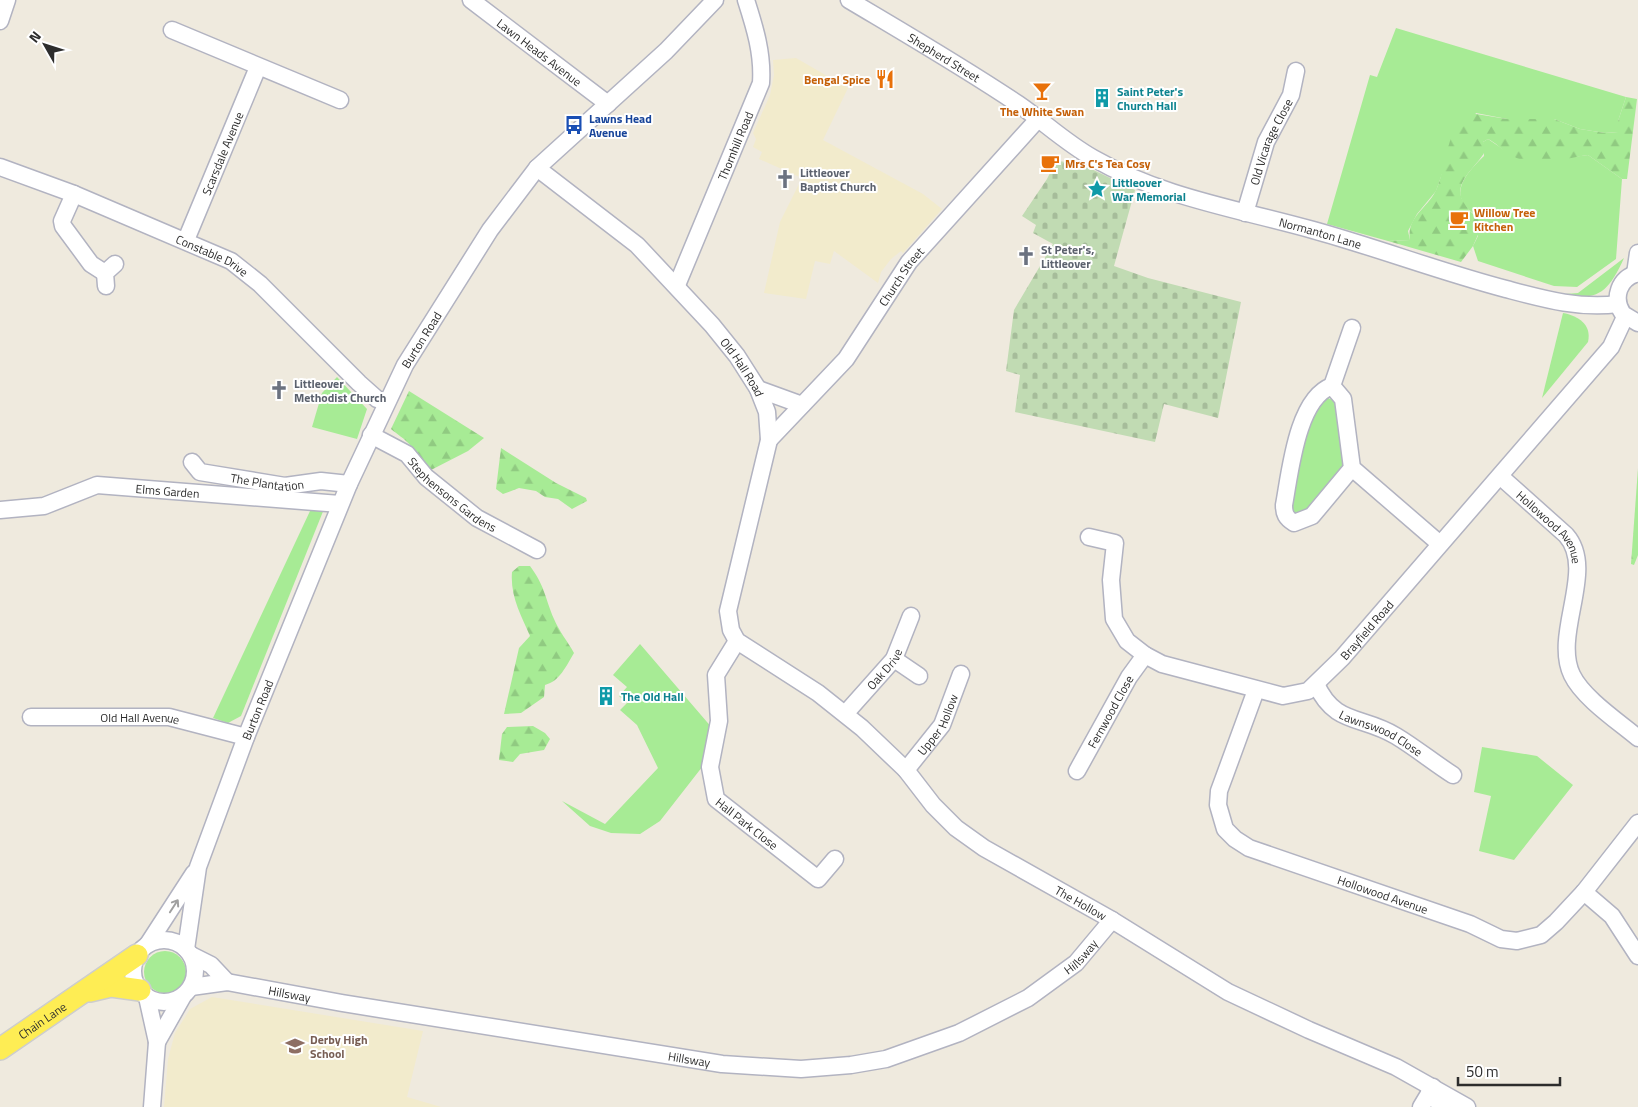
<svg xmlns="http://www.w3.org/2000/svg" width="1638" height="1107" font-family="'Titillium Web',sans-serif">
  <style>
    .education { fill: #f2ebcc }
    .grass { fill: #a7eb95 }
    .forest { fill: url(#forest-firs) }
    .cemetery { fill: url(#cemetery-stones) }
    .lines { fill: none; stroke-linecap: round; stroke-linejoin: round }
    .minor-casing { stroke: #b2b3c1; stroke-width: 19 }
    .major-casing { stroke: #cdcdcd; stroke-width: 24 }
    .minor { stroke: #fff; stroke-width: 16 }
    .major { stroke: #feed54; stroke-width: 21 }
    .oneway { stroke: #a0a0a0 }
    .labels { text-anchor: middle; dominant-baseline: central; stroke-width: 4; stroke-linejoin: round; paint-order: stroke }
    .street-label { font-size: 12px; fill: #2d2d2d; stroke: #fff }
    .food-label { font-size: 12px; font-weight: bold; fill: #c56008; stroke: #fff; text-anchor: start }
    .culture-label { font-size: 12px; font-weight: bold; fill: #0d838f; stroke: #fff; text-anchor: start }
    .transit-label { font-size: 12px; font-weight: bold; fill: #164399; stroke: #fff; text-anchor: start }
    .worship-label { font-size: 12px; font-weight: bold; fill: #5b616d; stroke: #fff; text-anchor: start }
    .education-label { font-size: 12px; font-weight: bold; fill: #785e54; stroke: #fff; text-anchor: start }
  </style>
  <defs>
    <pattern id="forest-firs" width="22" height="20" patternUnits="userSpaceOnUse" patternTransform="scale(1.25)"><rect width="22" height="20" fill="#a7eb95"/><path d="M5 1l3.5 6h-7zM16 11l3.5 6h-7z" fill="#90ca81"/></pattern>
    <pattern id="cemetery-stones" width="16" height="16" patternUnits="userSpaceOnUse" patternTransform="scale(1.25)"><rect width="16" height="16" fill="#c1dbb3"/><path d="M2 7V4a2 2 0 0 1 4 0v3zM10 15v-3a2 2 0 0 1 4 0v3z" fill="#a6bc9a"/></pattern>
  </defs>
  <rect width="100%" height="100%" fill="#efeade"/>
  <g class="education">
    <path d="M 796,58 L 848,88 L 823,140 L 923,194 L 942,209 L 903,253 L 901,251 L 891,259 L 881,272 L 878,283 L 834,251 L 830,264 L 815,261 L 806,299 L 764,293 L 780,222 L 802,178 L 759,159 L 762,152 L 753,147 L 756,139 L 753,133 L 770,95 L 774,75 L 773,60 Z"/>
    <path d="M 212,997 L 423,1031 L 407,1097 L 441,1107 L 164,1107 L 168,1059 L 175,1033 L 190,1009 Z"/>
  </g>
  <g class="grass">
    <path d="M 1396,28 L 1626,97 L 1618,121 L 1618,132 L 1605,133 L 1580,129 L 1554,119 L 1507,119 L 1476,113 L 1444,168 L 1436,191 L 1417,214 L 1408,231 L 1410,240 L 1388,241 L 1327,224 L 1370,75 L 1377,77 Z"/>
    <path d="M 1488,139 L 1507,152 L 1573,157 L 1588,155 L 1622,179 L 1616,259 L 1577,287 L 1554,286 L 1478,261 L 1473,246 L 1478,236 L 1476,215 C 1446,196 1465,174 1484,156 L 1483,142 Z"/>
    <path d="M 1624,258 C 1605,300 1595,299 1552,295 L 1578,293 Z"/>
    <path d="M 1563,313 C 1578,316 1592,324 1588,342 L 1542,398 Z"/>
    <path d="M 337,377 L 367,409 L 357,439 L 312,427 L 322,393 Z"/>
    <path d="M 1328,398 L 1335,401 L 1348,462 L 1309,514 L 1295,516 L 1288,503 L 1300,445 L 1321,400 Z"/>
    <path d="M 324,509 L 241,716 L 228,723 L 213,718 L 310,511 Z"/>
    <path d="M 640,644 L 713,729 L 706,762 L 660,821 L 640,834 L 611,833 L 590,826 L 562,801 L 605,824 L 658,768 L 637,725 L 620,710 L 627,703 L 619,696 L 627,687 L 613,675 Z"/>
    <path d="M 1482,747 L 1537,756 L 1573,785 L 1514,860 L 1479,851 L 1491,796 L 1474,792 Z"/>
    <circle cx="165" cy="972" r="21"/>
  </g>
  <g class="forest">
    <path d="M 1626,97 L 1637,99 L 1627,179 L 1622,179 L 1588,155 C 1558,159 1536,171 1507,153 C 1500,148 1496,143 1488,139 L 1483,142 L 1486,149 C 1478,168 1448,183 1466,206 C 1472,215 1479,216 1481,228 L 1473,246 L 1461,262 L 1388,241 L 1410,240 C 1406,216 1429,208 1437,188 C 1447,164 1446,127 1470,113 L 1507,119 L 1554,119 L 1580,129 L 1605,133 L 1618,132 L 1618,121 Z"/>
    <path d="M 409,391 L 484,438 L 468,451 L 431,470 C 421,463 418,453 410,445 C 405,439 397,434 391,429 Z"/>
    <path d="M 501,448 L 556,483 L 586,498 L 587,501 L 572,509 L 558,499 L 545,497 L 536,491 L 519,488 L 503,494 L 496,489 Z"/>
    <path d="M 1638,468 L 1638,555 L 1634,565 L 1631,564 Z"/>
    <path d="M 519,566 L 530,566 C 545,586 545,598 554,619 C 559,631 568,642 574,653 C 566,666 560,681 545,685 L 544,697 L 521,713 L 504,714 L 519,648 L 530,636 C 521,615 510,596 512,572 Z"/>
    <path d="M 533,726 L 545,733 L 550,739 L 544,750 L 520,754 L 513,762 L 499,760 L 502,734 L 507,727 Z"/>
  </g>
  <path class="cemetery" d="M 1056,161 L 1079,163 L 1135,190 L 1114,266 L 1148,278 L 1241,302 L 1218,418 L 1164,404 L 1155,442 L 1015,412 L 1020,375 L 1006,371 L 1014,310 L 1053,244 L 1033,233 L 1036,225 L 1022,216 L 1047,179 Z"/>
  <g class="lines">
    <g class="minor-casing">
      <g id="minor">
        <path id="s1" d="M 471,0 L 608,104"/>
        <path id="s2" d="M 849,0 C 906,34 963,67 1018,104 C 1043,121 1066,143 1093,158 C 1161,197 1238,209 1313,230 C 1378,248 1441,272 1506,289 C 1544,299 1579,309 1618,304"/>
        <path d="M 0,21 L 7,0"/>
        <path d="M 172,30 L 340,100"/>
        <path id="s3" d="M 0,167 L 74,194 L 231,261 L 260,284 L 359,383 L 377,399 L 386,402"/>
        <path id="s4" d="M 537,168 L 637,245 L 712,325 L 737,356 L 758,389 L 767,412 L 769,440 L 728,611 L 731,630 L 737,641 L 818,693 L 862,728 L 906,770 L 933,805 L 956,828 L 984,848 L 1112,920 L 1228,992 L 1309,1030 L 1396,1067 L 1467,1107"/>
        <path d="M 74,194 L 62,221 L 63,226 L 91,264 L 105,273"/>
        <path id="s5" d="M 1245,213 L 1266,142 L 1291,95 L 1296,71"/>
        <path id="s6" d="M 186,240 L 258,67"/>
        <path d="M 1638,273 C 1619,278 1612,298 1623,314 L 1638,323"/>
        <path d="M 1635,274 L 1638,253"/>
        <path id="s7" d="M 677,285 L 761,83 C 763,54 755,28 746,0"/>
        <path d="M 106,286 L 105,273 L 115,264"/>
        <path d="M 1332,386 L 1352,328"/>
        <path d="M 758,389 L 802,405"/>
        <path id="s8" d="M 371,435 L 407,454 L 426,477 L 477,518 L 537,550"/>
        <path id="s9" d="M 769,440 L 846,359 L 909,262 L 1039,118"/>
        <path id="s10" d="M 192,462 L 200,472 L 285,486 L 321,481 L 349,484"/>
        <path d="M 1352,468 L 1343,399 L 1332,386 C 1297,398 1290,473 1284,505 C 1284,514 1286,518 1294,523 L 1312,516 L 1352,468 L 1440,544"/>
        <path id="s11" d="M 1501,477 L 1566,535 C 1597,570 1552,633 1572,675 C 1583,698 1619,722 1638,738"/>
        <path id="s12" d="M 0,510 L 44,506 L 97,485 L 340,504"/>
        <path id="s13" d="M 1089,537 L 1115,543 L 1111,580 L 1114,619 L 1127,641 L 1145,655 L 1162,664 L 1283,696 L 1308,691 L 1342,658 L 1611,347 L 1625,317"/>
        <path id="s14" d="M 737,641 L 716,675 L 719,721 L 710,767 L 716,799 L 818,879 L 835,859"/>
        <path d="M 894,659 L 919,676"/>
        <path id="s15" d="M 1316,684 C 1335,726 1362,715 1396,736 C 1416,748 1434,763 1453,775"/>
        <path id="s16" d="M 1256,690 L 1226,772 L 1219,791 L 1218,805 L 1225,829 L 1235,839 L 1249,848 L 1470,924 L 1501,939 L 1517,941 L 1541,935 L 1556,922 L 1584,892 L 1638,823"/>
        <path id="s17" d="M 845,714 L 894,659 L 911,616"/>
        <path id="s18" d="M 31,717 L 169,717 L 246,737"/>
        <path id="s19" d="M 906,770 L 942,725 L 961,674"/>
        <path id="s20" d="M 1077,771 L 1129,677 L 1145,655"/>
        <path d="M 1584,892 L 1612,916 L 1638,956"/>
        <circle cx="164" cy="971" r="31"/>
        <path d="M 148,944 L 194,873"/>
        <path id="s21" d="M 186,949 L 198,867 L 246,737 L 349,484 L 405,365 L 490,230 L 537,168 L 666,51 L 715,0"/>
        <path d="M 191,955 L 211,965 L 227,982"/>
        <path id="s22" d="M 191,987 L 227,982 L 342,1003 L 722,1064 L 801,1069 L 851,1065 L 886,1059 L 959,1033 L 1028,998 L 1076,963 L 1112,920"/>
        <path d="M 147,997 L 157,1042 L 152,1107"/>
        <path d="M 157,1042 L 183,996"/>
        <path d="M 1429,1093 L 1443,1107"/>
        <path d="M 1421,1107 L 1433,1087"/>
      </g>
    </g>
    <g class="major-casing">
      <g id="major">
        <path d="M 90,991 L 111,986 L 140,990"/>
        <path id="s23" d="M 0,1049 L 137,955"/>
      </g>
    </g>
    <use href="#minor" class="minor"/>
    <use href="#major" class="major"/>
  </g>
  <defs><path id="oneway-shaft" d="M-6 0H5M1.5-3L5.5 0L1.5 3" fill="none" stroke-width="1.6" stroke-linecap="round" stroke-linejoin="round" transform="scale(1.25)"/></defs>
  <use class="oneway" href="#oneway-shaft" transform="translate(174 906) rotate(-57)"/>
  <defs>
    <g id="restaurant-bare" transform="scale(1.5)"><path d="M-5-6h1v4h1v-4h1v4h1v-4h1v5L-1.5 .5V6h-2V.5L-5-1ZM5-6V6H3V1.5H1.5Q1.5-4 5-6Z" fill="#e8710a" stroke="#fff" stroke-width="2.5" paint-order="stroke"/></g>
    <g id="bar-bare" transform="scale(1.5)"><path d="M-6-5H6L.8 .8V4.5H3.5V6h-7V4.5H-.8V.8Z" fill="#e8710a" stroke="#fff" stroke-width="2.5" paint-order="stroke"/></g>
    <g id="building-bare" transform="scale(1.5)"><path d="M-4-6H4V6H1V3H-1V6H-4ZM-2.5-4.3h1.7v1.8h-1.7ZM.8-4.3h1.7v1.8H.8ZM-2.5-1h1.7V.8h-1.7ZM.8-1h1.7V.8H.8Z" fill="#0f9aa8" stroke="#fff" stroke-width="2.5" paint-order="stroke"/></g>
    <g id="bus-bare" transform="scale(1.5)"><path d="M-5-6H5V4H4V6H2V4H-2V6H-4V4H-5ZM-3.5-4V0h7V-4ZM-3.5 1.2v1.5H-2V1.2ZM2 1.2v1.5H3.5V1.2Z" fill="#1a4fb4" stroke="#fff" stroke-width="2.5" paint-order="stroke"/></g>
    <g id="cafe-bare" transform="scale(1.5)"><path d="M-5.5-4.5H6V0H3Q3 3.5 0 3.5H-2.5Q-5.5 3.5-5.5 0ZM3-3.2v2h1.7v-2ZM-6 4.5H4V6H-6Z" fill="#e8710a" stroke="#fff" stroke-width="2.5" paint-order="stroke"/></g>
    <g id="church-bare" transform="scale(1.5)"><path d="M-1.2-6h2.4v3.5h3.3v2.4h-3.3V6h-2.4V-.1h-3.3v-2.4h3.3Z" fill="#6b7280" stroke="#fff" stroke-width="2.5" paint-order="stroke"/></g>
    <g id="sight-bare" transform="scale(1.5)"><path d="M0-6L1.8-2.2L6-1.7L2.9 1.2L3.7 5.4L0 3.3L-3.7 5.4L-2.9 1.2L-6-1.7L-1.8-2.2Z" fill="#0f9aa8" stroke="#fff" stroke-width="2.5" paint-order="stroke"/></g>
    <g id="school-bare" transform="scale(1.5)"><path d="M0-5L7-2L0 1L-7-2ZM-4 1L0 2.5L4 1V4Q0 6-4 4Z" fill="#8d6e63" stroke="#fff" stroke-width="2.5" paint-order="stroke"/></g>
  </defs>
  <g fill-rule="evenodd">
    <use href="#restaurant-bare" x="885" y="79"/>
    <use href="#bar-bare" x="1042" y="91"/>
    <use href="#building-bare" x="1102" y="98"/>
    <use href="#bus-bare" x="574" y="125"/>
    <use href="#cafe-bare" x="1050" y="163"/>
    <use href="#church-bare" x="785" y="179"/>
    <use href="#sight-bare" x="1097" y="189"/>
    <use href="#cafe-bare" x="1459" y="219"/>
    <use href="#church-bare" x="1026" y="256"/>
    <use href="#church-bare" x="279" y="390"/>
    <use href="#building-bare" x="606" y="696"/>
    <use href="#school-bare" x="295" y="1046"/>
  </g>
  <g class="labels">
    <g class="street-label">
      <text stroke="none"><textPath href="#s1" startOffset="86">Lawn Heads Avenue</textPath></text>
      <text stroke="none"><textPath href="#s2" startOffset="111">Shepherd Street</textPath></text>
      <text stroke="none"><textPath href="#s5" startOffset="76">Old Vicarage Close</textPath></text>
      <text stroke="none"><textPath href="#s7" startOffset="151">Thornhill Road</textPath></text>
      <text stroke="none"><textPath href="#s6" startOffset="94">Scarsdale Avenue</textPath></text>
      <text stroke="none"><textPath href="#s2" startOffset="531">Normanton Lane</textPath></text>
      <text stroke="none"><textPath href="#s3" startOffset="230">Constable Drive</textPath></text>
      <text stroke="none"><textPath href="#s9" startOffset="211">Church Street</textPath></text>
      <text stroke="none"><textPath href="#s21" startOffset="656">Burton Road</textPath></text>
      <text stroke="none"><textPath href="#s4" startOffset="288">Old Hall Road</textPath></text>
      <text stroke="none"><textPath href="#s10" startOffset="81">The Plantation</textPath></text>
      <text stroke="none"><textPath href="#s12" startOffset="172">Elms Garden</textPath></text>
      <text stroke="none"><textPath href="#s8" startOffset="102">Stephensons Gardens</textPath></text>
      <text stroke="none"><textPath href="#s11" startOffset="71">Hollowood Avenue</textPath></text>
      <text stroke="none"><textPath href="#s13" startOffset="406">Brayfield Road</textPath></text>
      <text stroke="none"><textPath href="#s17" startOffset="60">Oak Drive</textPath></text>
      <text stroke="none"><textPath href="#s21" startOffset="251">Burton Road</textPath></text>
      <text stroke="none"><textPath href="#s20" startOffset="68">Fernwood Close</textPath></text>
      <text stroke="none"><textPath href="#s18" startOffset="109">Old Hall Avenue</textPath></text>
      <text stroke="none"><textPath href="#s19" startOffset="56">Upper Hollow</textPath></text>
      <text stroke="none"><textPath href="#s15" startOffset="84">Lawnswood Close</textPath></text>
      <text stroke="none"><textPath href="#s14" startOffset="205">Hall Park Close</textPath></text>
      <text stroke="none"><textPath href="#s16" startOffset="319">Hollowood Avenue</textPath></text>
      <text stroke="none"><textPath href="#s4" startOffset="1011">The Hollow</textPath></text>
      <text stroke="none"><textPath href="#s22" startOffset="925">Hillsway</textPath></text>
      <text stroke="none"><textPath href="#s22" startOffset="100">Hillsway</textPath></text>
      <text stroke="none"><textPath href="#s23" startOffset="51">Chain Lane</textPath></text>
      <text stroke="none"><textPath href="#s22" startOffset="505">Hillsway</textPath></text>
    </g>
    <g class="food-label">
      <text x="870" y="79" text-anchor="end">Bengal Spice</text>
      <text x="1042" y="111" text-anchor="middle">The White Swan</text>
      <text x="1065" y="163">Mrs C's Tea Cosy</text>
      <text x="1474" y="212">Willow Tree<tspan x="1474" dy="14">Kitchen</tspan></text>
    </g>
    <g class="culture-label">
      <text x="1117" y="91">Saint Peter's<tspan x="1117" dy="14">Church Hall</tspan></text>
      <text x="1112" y="182">Littleover<tspan x="1112" dy="14">War Memorial</tspan></text>
      <text x="621" y="696">The Old Hall</text>
    </g>
    <g class="transit-label">
      <text x="589" y="118">Lawns Head<tspan x="589" dy="14">Avenue</tspan></text>
    </g>
    <g class="worship-label">
      <text x="800" y="172">Littleover<tspan x="800" dy="14">Baptist Church</tspan></text>
      <text x="1041" y="249">St Peter's,<tspan x="1041" dy="14">Littleover</tspan></text>
      <text x="294" y="383">Littleover<tspan x="294" dy="14">Methodist Church</tspan></text>
    </g>
    <g class="education-label">
      <text x="310" y="1039">Derby High<tspan x="310" dy="14">School</tspan></text>
    </g>
  </g>
  <g transform="translate(45 45) rotate(309)" stroke="#ffffff" stroke-width="4" paint-order="stroke">
  <path d="M0-4L9 19L0 12L-9 19Z" fill="#2d2d2d"/>
  <text y="-8" font-size="14" font-weight="bold" text-anchor="middle" fill="#2d2d2d">N</text>
  </g>
  <path d="M1458 1077v8h102v-8" fill="none" stroke="#2d2d2d" stroke-width="2.5"/>
  <text x="1466" y="1077" font-size="15" fill="#2d2d2d" stroke="#ffffff" stroke-width="4" paint-order="stroke">50 m</text>
</svg>
